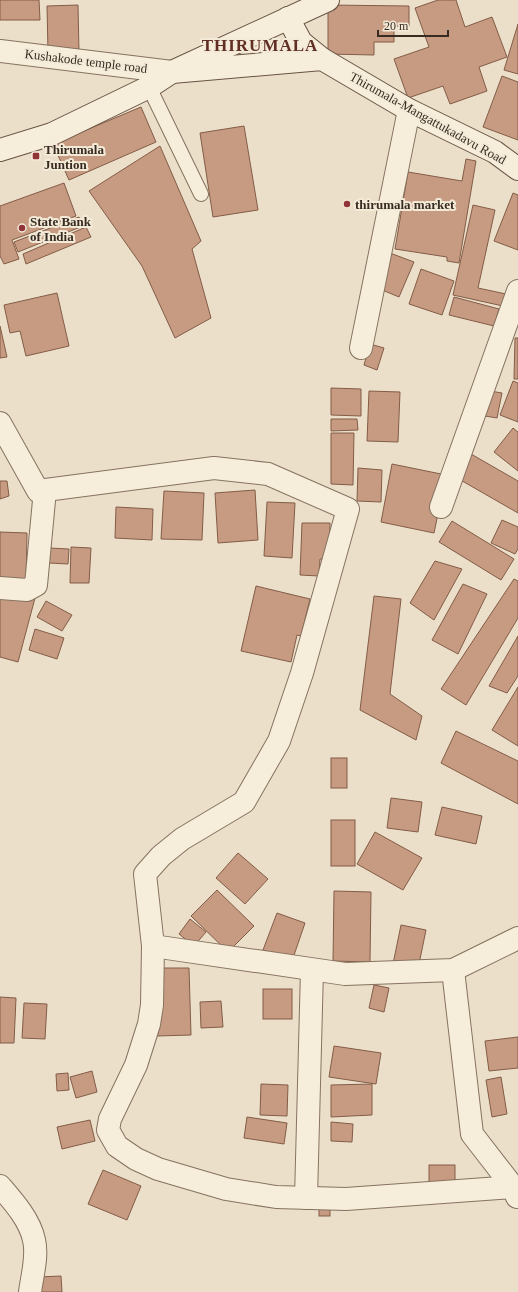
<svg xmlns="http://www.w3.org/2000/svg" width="518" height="1292" font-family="Georgia,serif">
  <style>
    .building { fill: #c69b82; stroke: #835c47 }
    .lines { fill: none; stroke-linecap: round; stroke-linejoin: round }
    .service-casing { stroke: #86725f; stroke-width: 16 }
    .minor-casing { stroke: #86725f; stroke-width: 24 }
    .secondary-casing { stroke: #685342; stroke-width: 24 }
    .service { stroke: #f6eddb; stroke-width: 14 }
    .minor { stroke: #f6eddb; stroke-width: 22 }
    .secondary { stroke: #f6eddb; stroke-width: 22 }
    .poi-dot { fill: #903438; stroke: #f3ead8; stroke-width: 1.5 }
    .labels { text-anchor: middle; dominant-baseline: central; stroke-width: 4; stroke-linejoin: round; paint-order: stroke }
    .street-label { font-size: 13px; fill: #382b21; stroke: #f3ead8 }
    .poi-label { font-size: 13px; font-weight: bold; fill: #382b21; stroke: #f3ead8; text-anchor: start }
    .district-label { font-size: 17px; font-weight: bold; letter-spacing: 1px; fill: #612e24; stroke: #f3ead8 }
  </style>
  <rect width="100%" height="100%" fill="#ebdfc9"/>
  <g class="building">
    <path d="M 0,0 L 39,0 L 40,20 L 0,20 Z"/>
    <path d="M 438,0 L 456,0 L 465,27 L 492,17 L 507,57 L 479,67 L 487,91 L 450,104 L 443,86 L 408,98 L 394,59 L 429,47 L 415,8 Z"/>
    <path d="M 78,5 L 79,52 L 48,52 L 47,6 Z"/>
    <path d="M 328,5 L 409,6 L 409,26 L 394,26 L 394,42 L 374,42 L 374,55 L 328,54 Z"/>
    <path d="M 518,24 L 518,74 L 504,70 Z"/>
    <path d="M 502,76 L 518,82 L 518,140 L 483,127 Z"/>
    <path d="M 141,107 L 156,142 L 69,180 L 53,144 Z"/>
    <path d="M 244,126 L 258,210 L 213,217 L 200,133 Z"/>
    <path d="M 160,146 L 201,241 L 192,249 L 211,318 L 175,338 L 142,266 L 89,191 Z"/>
    <path d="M 466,159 L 476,161 L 459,263 L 447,261 L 447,257 L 395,249 L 408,172 L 462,181 Z"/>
    <path d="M 64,183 L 76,216 L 12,240 L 19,259 L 4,264 L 0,256 L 0,206 Z"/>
    <path d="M 513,193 L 518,195 L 518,250 L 494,241 Z"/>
    <path d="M 473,205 L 495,210 L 478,288 L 506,294 L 503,306 L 453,295 Z"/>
    <path d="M 79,217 L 83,226 L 18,252 L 14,242 Z"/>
    <path d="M 86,227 L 91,237 L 26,264 L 23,254 Z"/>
    <path d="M 390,253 L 414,262 L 399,297 L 375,287 Z"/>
    <path d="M 421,269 L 454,281 L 442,315 L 409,304 Z"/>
    <path d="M 57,293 L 69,346 L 26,356 L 20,331 L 10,333 L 4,305 Z"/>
    <path d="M 454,297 L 499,309 L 494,326 L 449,315 Z"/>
    <path d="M 0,326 L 7,357 L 0,358 Z"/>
    <path d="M 515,338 L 518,338 L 518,379 L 514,379 Z"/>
    <path d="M 370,344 L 384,348 L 377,370 L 364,365 Z"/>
    <path d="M 513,381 L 518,383 L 518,422 L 500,415 Z"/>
    <path d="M 331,388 L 361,389 L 361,416 L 331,415 Z"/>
    <path d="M 369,391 L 400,392 L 398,442 L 367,441 Z"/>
    <path d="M 490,391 L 502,393 L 497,418 L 485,416 Z"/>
    <path d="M 331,419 L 357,419 L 358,430 L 331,431 Z"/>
    <path d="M 513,428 L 518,432 L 518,471 L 494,452 Z"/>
    <path d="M 331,433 L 354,433 L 353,485 L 331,484 Z"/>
    <path d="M 471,454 L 518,481 L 518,513 L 457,478 Z"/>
    <path d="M 392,464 L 446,475 L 434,533 L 381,522 Z"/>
    <path d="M 358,468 L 382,470 L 381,502 L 357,501 Z"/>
    <path d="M 0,481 L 7,481 L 9,496 L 0,499 Z"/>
    <path d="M 255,490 L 258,540 L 218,543 L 215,493 Z"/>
    <path d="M 164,491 L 204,493 L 202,540 L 161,539 Z"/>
    <path d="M 267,502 L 295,503 L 292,558 L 264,556 Z"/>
    <path d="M 116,507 L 153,509 L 152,540 L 115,538 Z"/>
    <path d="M 502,520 L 518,527 L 518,549 L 515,554 L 491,543 Z"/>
    <path d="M 452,521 L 514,559 L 501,580 L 439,542 Z"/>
    <path d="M 302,523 L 330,523 L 329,559 L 320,559 L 319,576 L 300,575 Z"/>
    <path d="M 0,532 L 27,533 L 26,586 L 0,585 Z"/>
    <path d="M 71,547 L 91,548 L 89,583 L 70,583 Z"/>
    <path d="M 50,548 L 69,549 L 68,564 L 49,563 Z"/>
    <path d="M 435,561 L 462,569 L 434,620 L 410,603 Z"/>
    <path d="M 514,579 L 518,581 L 518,618 L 466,705 L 441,689 Z"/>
    <path d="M 463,584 L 487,594 L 458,654 L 432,640 Z"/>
    <path d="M 256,586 L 310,599 L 301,636 L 297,635 L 291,662 L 241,651 Z"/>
    <path d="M 0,594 L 35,598 L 18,662 L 0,657 Z"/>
    <path d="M 374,596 L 401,599 L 390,694 L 422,716 L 416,740 L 360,710 Z"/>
    <path d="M 46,601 L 72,615 L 62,631 L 37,617 Z"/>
    <path d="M 35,629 L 64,638 L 57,659 L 29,650 Z"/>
    <path d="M 518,636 L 518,676 L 507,693 L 489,686 Z"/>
    <path d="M 518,687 L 518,746 L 492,730 Z"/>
    <path d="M 456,731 L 518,761 L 518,804 L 441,763 Z"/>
    <rect x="331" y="758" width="16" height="30"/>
    <path d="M 391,798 L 422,802 L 418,832 L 387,828 Z"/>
    <path d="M 442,807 L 482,816 L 476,844 L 435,835 Z"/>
    <rect x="331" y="820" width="24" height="46"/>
    <path d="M 375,832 L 422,858 L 403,890 L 357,864 Z"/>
    <path d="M 238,853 L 268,879 L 245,904 L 216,878 Z"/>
    <path d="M 217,890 L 254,926 L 228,952 L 191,916 Z"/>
    <path d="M 334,891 L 371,892 L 370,962 L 333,961 Z"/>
    <path d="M 277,913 L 305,923 L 292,961 L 263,950 Z"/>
    <path d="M 190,919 L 206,932 L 194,946 L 179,934 Z"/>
    <path d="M 401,925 L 426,930 L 418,969 L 393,964 Z"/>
    <path d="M 156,968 L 189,968 L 191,1035 L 157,1036 Z"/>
    <path d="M 374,985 L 389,988 L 384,1012 L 369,1008 Z"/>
    <rect x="263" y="989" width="29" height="30"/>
    <path d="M 0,997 L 16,998 L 14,1043 L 0,1043 Z"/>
    <path d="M 221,1001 L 223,1027 L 201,1028 L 200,1002 Z"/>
    <path d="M 24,1003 L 47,1004 L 45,1039 L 22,1038 Z"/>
    <path d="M 518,1037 L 518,1068 L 489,1071 L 485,1041 Z"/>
    <path d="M 334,1046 L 381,1053 L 376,1084 L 329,1077 Z"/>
    <path d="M 92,1071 L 97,1092 L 76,1098 L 70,1077 Z"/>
    <path d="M 68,1073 L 69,1090 L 57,1091 L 56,1074 Z"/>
    <path d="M 501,1077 L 507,1114 L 492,1117 L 486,1080 Z"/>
    <path d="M 261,1084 L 288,1085 L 287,1116 L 260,1115 Z"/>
    <path d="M 372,1084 L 372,1115 L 331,1117 L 331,1085 Z"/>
    <path d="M 247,1117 L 287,1123 L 284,1144 L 244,1138 Z"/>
    <path d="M 90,1120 L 95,1141 L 62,1149 L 57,1127 Z"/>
    <path d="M 331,1122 L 353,1124 L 352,1142 L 331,1141 Z"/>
    <rect x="429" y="1165" width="26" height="21"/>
    <path d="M 103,1170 L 141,1186 L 127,1220 L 88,1204 Z"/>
    <rect x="319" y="1201" width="11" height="15"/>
    <path d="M 61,1276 L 62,1292 L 39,1292 L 38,1277 Z"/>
  </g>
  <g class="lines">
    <g class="service-casing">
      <path id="service" d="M 149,87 L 201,194"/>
    </g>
    <g class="minor-casing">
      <g id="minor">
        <path d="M 0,51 L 172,72"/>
        <path d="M 361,348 L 409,110"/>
        <path d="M 0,423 L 38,491 L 214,468 L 268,474 L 348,509 L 302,673 L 279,741 L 244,802 L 182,839 L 161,856 L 145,874 L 153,946 L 345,974 L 453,970 L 518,938"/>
        <path d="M 441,507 L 518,291"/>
        <path d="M 0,588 L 27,590 L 36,585 L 45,490"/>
        <path d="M 153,946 L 152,1005 L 149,1024 L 136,1065 L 110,1119 L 108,1130 L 117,1146 L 136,1159 L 158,1169 L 226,1189 L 276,1197 L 346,1199 L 513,1187"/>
        <path d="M 453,970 L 472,1134 L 513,1187 L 517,1197"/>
        <path d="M 0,1186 C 13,1201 30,1220 34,1240 C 38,1256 32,1276 30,1292"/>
        <path d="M 306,1198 L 312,970"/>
      </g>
    </g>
    <g class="secondary-casing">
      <g id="secondary">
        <path d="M 288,18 L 301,42 L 322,59"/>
        <path d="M 172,72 L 322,59 L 409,110 L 495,152 L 518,169"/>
        <path d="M 0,150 L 52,134 L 149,87 L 172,72 L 328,0"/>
      </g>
    </g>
    <use href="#service" class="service"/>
    <use href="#minor" class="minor"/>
    <use href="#secondary" class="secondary"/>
  </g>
  <g class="poi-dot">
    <rect x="32" y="152" width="8" height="8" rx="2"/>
    <circle cx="347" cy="204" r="4"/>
    <circle cx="22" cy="228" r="4"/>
  </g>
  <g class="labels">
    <g class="street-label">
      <text transform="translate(86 61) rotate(7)">Kushakode temple road</text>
      <text transform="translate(428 118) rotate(29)">Thirumala-Mangattukadavu Road</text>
    </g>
    <g class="poi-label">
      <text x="44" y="149">Thirumala<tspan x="44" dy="15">Juntion</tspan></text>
      <text x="355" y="204">thirumala market</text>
      <text x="30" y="221">State Bank<tspan x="30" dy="15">of India</tspan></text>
    </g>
    <g class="district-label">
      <text x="260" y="45">THIRUMALA</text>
    </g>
  </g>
  <path d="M378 30v6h70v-6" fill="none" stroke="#382b21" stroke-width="2"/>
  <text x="384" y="30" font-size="12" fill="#382b21" stroke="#f3ead8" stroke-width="3" paint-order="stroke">20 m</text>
</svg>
